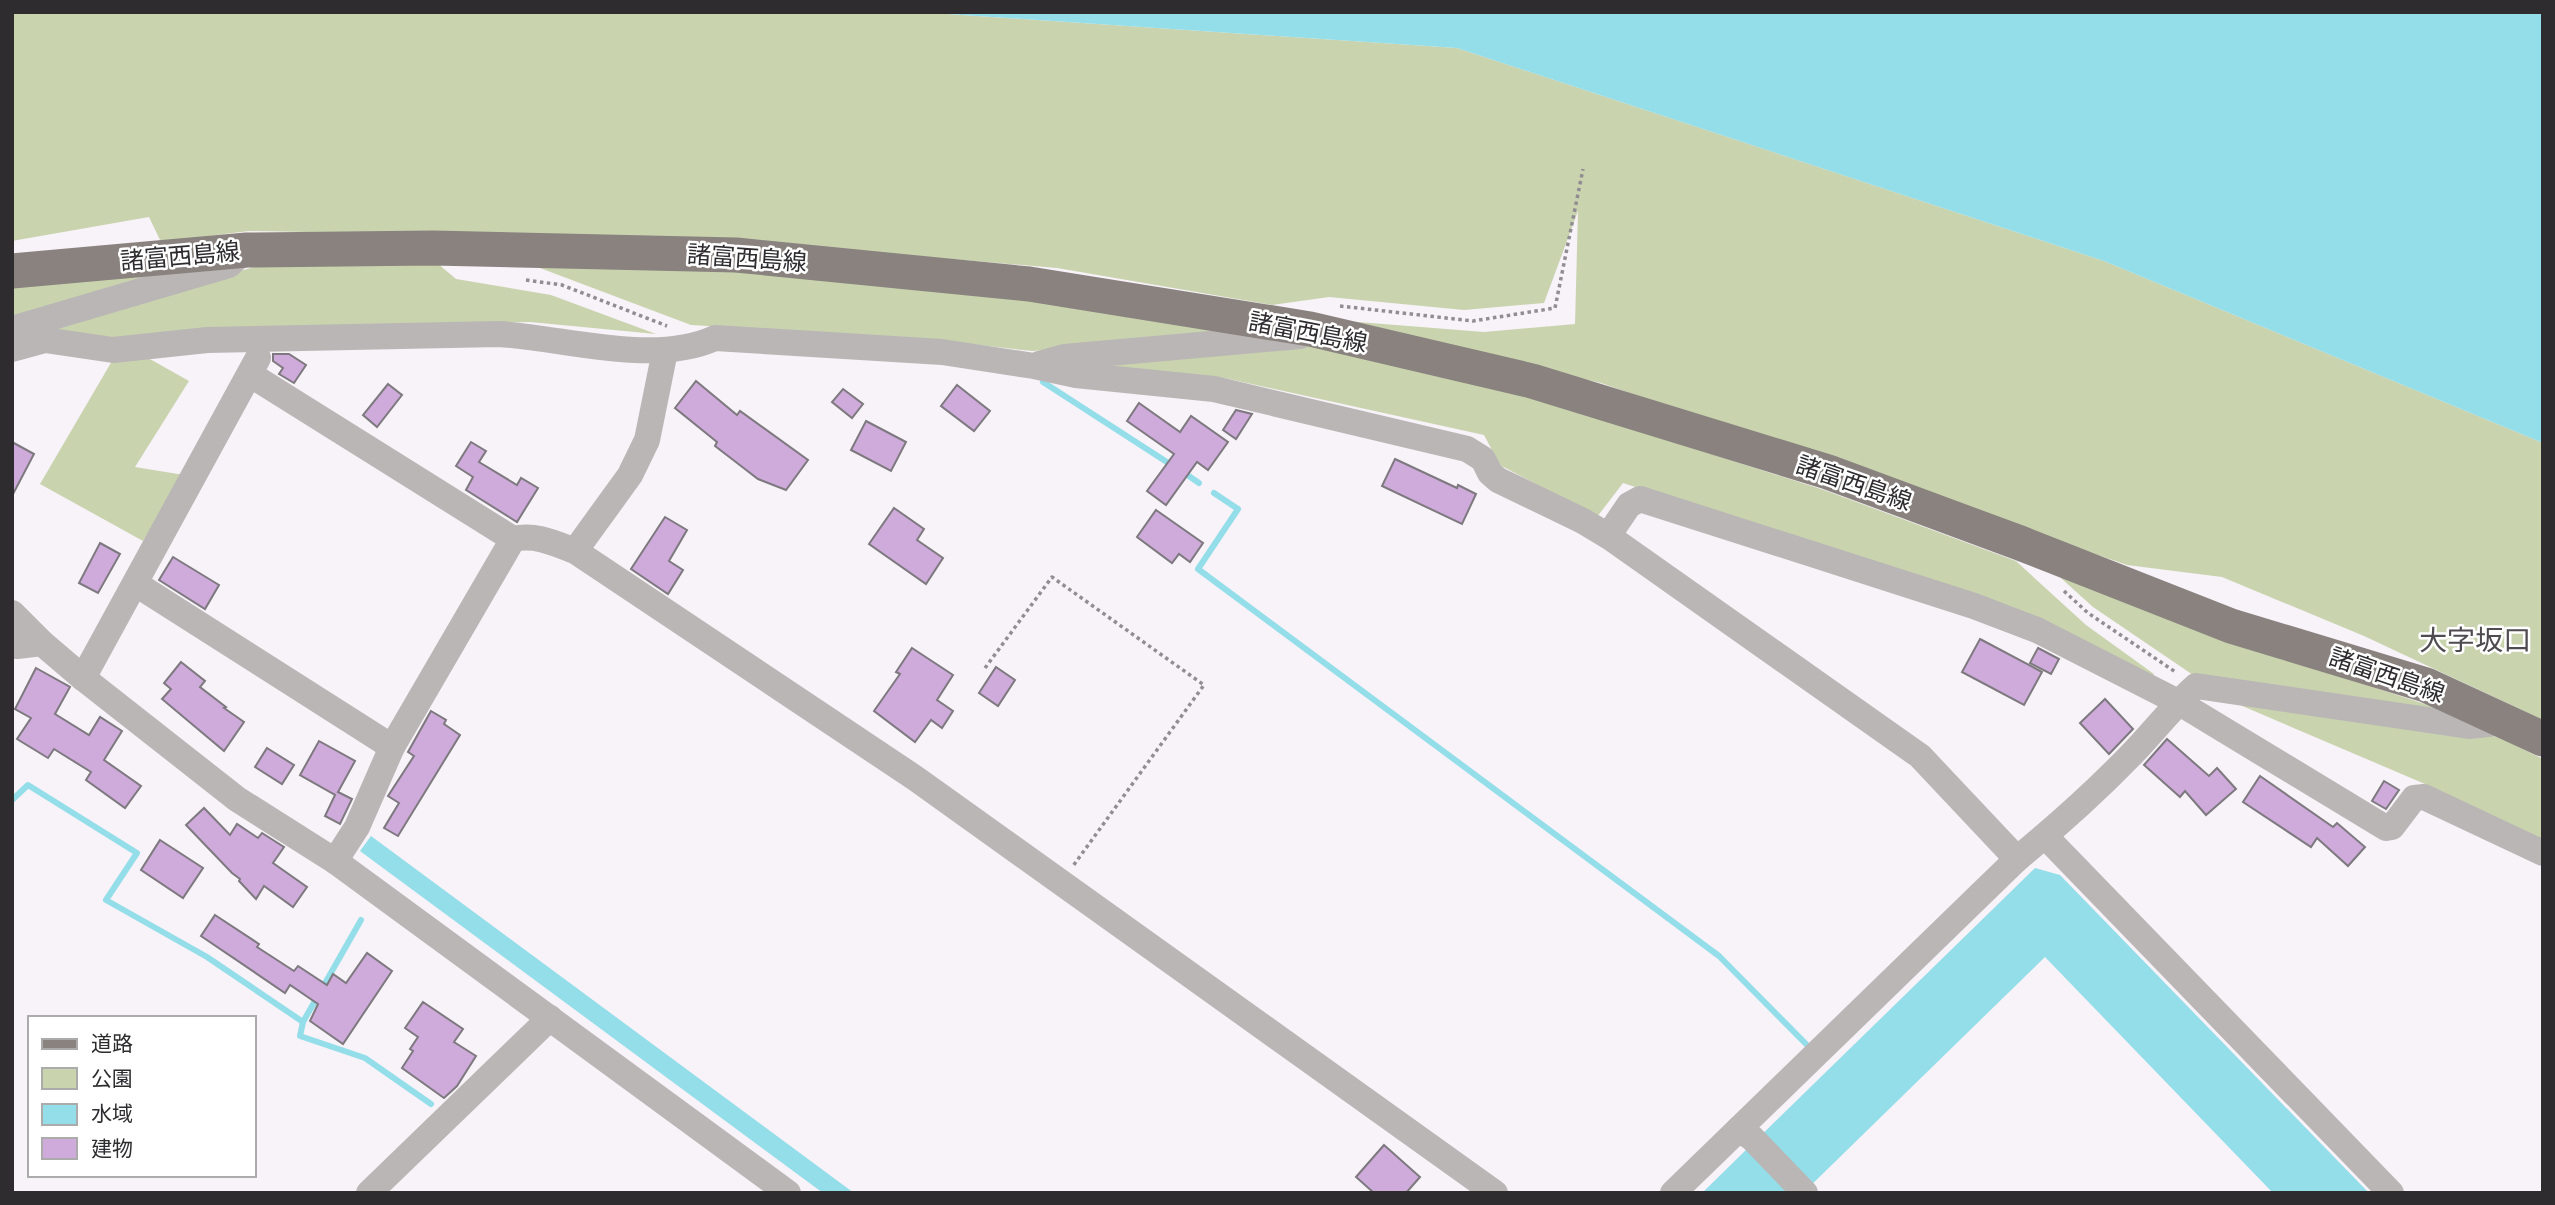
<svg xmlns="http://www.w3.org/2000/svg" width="2555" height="1205" font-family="Jost,'Noto Sans JP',sans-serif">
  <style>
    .green { fill: #c9d4af }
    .water { fill: #93dee9 }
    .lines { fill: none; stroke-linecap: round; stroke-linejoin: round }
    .stream { stroke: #93dee9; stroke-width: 6 }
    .building { fill: #ceabda; stroke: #7d797f; stroke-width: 2 }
    .path { stroke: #918d92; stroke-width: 3.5; stroke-dasharray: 3.5 3.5; stroke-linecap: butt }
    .minor { stroke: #bab6b5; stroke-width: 26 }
    .major { stroke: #89827f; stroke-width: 35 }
    .labels { text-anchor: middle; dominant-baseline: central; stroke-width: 5; stroke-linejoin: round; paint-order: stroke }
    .street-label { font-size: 24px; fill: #2e2c2f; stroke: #fff }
    .quarter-label { font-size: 28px; fill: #4f4b50; stroke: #fff }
  </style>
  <rect width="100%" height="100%" fill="#f8f2f9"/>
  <g class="green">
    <path d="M 12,12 L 918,12 L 1457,48 L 2104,261 L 2543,443 L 2543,720 L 2364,636 L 2222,577 L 2127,565 L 1601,383 L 1333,320 L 1484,332 L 1575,324 L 1578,211 L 1544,303 L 1464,310 L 1329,297 L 1272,305 L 1057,268 L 730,240 L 249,231 L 161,242 L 149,217 L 12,241 Z"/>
    <path d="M 197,261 L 12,317 L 12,283 Z"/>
    <path d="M 270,262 L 437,263 L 456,279 L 551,295 L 656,334 L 530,322 L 210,331 L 98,339 L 65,330 L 12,342 L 12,339 Z"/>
    <path d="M 524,262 L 713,269 L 1017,299 L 1254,334 L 1032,351 L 945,341 L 691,325 Z"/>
    <path d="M 1316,345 L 1533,397 L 1824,490 L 2016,561 L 2086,625 L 2154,674 L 2150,679 L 2024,613 L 1623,483 L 1597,517 L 1500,465 L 1484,435 L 1224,378 L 1069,365 Z"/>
    <path d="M 141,354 L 189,381 L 135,467 L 184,475 L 143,541 L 40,484 L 112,361 Z"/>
    <path d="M 2042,561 L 2230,641 L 2462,716 L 2196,677 L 2093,607 Z"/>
    <path d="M 2226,699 L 2499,737 L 2543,759 L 2543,841 L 2425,784 Z"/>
  </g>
  <g class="water">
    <path d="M 918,12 L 2543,12 L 2543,443 L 2104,261 L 1457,48 Z"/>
    <path d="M 371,836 L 854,1193 L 823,1193 L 360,851 Z"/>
    <path d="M 2035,868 L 2060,875 L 2369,1193 L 2273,1193 L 2045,957 L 1803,1193 L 1702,1193 Z"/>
  </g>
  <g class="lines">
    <g class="stream">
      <path d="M 1043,382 L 1173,466"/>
      <path d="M 1183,472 L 1199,483"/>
      <path d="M 1214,493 L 1238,509 L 1198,569 L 1719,956 L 1806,1044"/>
      <path d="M 12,800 L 28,785 L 137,853 L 106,900 L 207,957 L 303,1022 L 361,920"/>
      <path d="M 303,1022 L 300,1036 L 365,1058 L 431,1104"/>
    </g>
  </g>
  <g class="building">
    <path d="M 273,354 L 289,354 L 306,365 L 294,383 L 279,374 L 283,368 L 273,361 Z"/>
    <path d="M 696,381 L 737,415 L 740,411 L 808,460 L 786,490 L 758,479 L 741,466 L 715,446 L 717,442 L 675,408 Z"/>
    <path d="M 388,384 L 402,395 L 377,427 L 363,415 Z"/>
    <path d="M 957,385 L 990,411 L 974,431 L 941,406 Z"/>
    <path d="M 843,389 L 863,404 L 852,418 L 832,402 Z"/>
    <path d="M 1139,403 L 1180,432 L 1191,416 L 1228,442 L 1208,470 L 1197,462 L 1166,505 L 1147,491 L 1174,454 L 1127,421 Z"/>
    <path d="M 1236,410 L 1252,414 L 1236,439 L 1223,430 Z"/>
    <path d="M 866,421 L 906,442 L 891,471 L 851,450 Z"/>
    <path d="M 12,442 L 34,454 L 12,496 Z"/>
    <path d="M 471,442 L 486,451 L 479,462 L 517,485 L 521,478 L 538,488 L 517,522 L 466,490 L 473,477 L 456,466 Z"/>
    <path d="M 1395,459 L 1457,488 L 1458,485 L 1476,494 L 1462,524 L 1382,486 Z"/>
    <path d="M 894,508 L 924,529 L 917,540 L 943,558 L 926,584 L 869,544 Z"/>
    <path d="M 1156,510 L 1203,543 L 1190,562 L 1179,554 L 1172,563 L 1137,537 Z"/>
    <path d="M 665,517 L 687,530 L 669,561 L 683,570 L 668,594 L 631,569 Z"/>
    <path d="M 100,543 L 120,554 L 98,593 L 79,583 Z"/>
    <path d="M 173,557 L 219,585 L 205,609 L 159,580 Z"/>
    <path d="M 1980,639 L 2042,672 L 2024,705 L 1962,672 Z"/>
    <path d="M 912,648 L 953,675 L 937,700 L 953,711 L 942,728 L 931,720 L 915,742 L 874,711 L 900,674 L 896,672 Z"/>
    <path d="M 2038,648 L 2059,659 L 2051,674 L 2030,663 Z"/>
    <path d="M 181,662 L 205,681 L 200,687 L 226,707 L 224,708 L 244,722 L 224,751 L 162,699 L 171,689 L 164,683 Z"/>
    <path d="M 996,667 L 1015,680 L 998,706 L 979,693 Z"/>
    <path d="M 36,668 L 70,687 L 55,714 L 89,735 L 100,717 L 122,731 L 104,760 L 141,786 L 125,808 L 86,780 L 91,772 L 54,749 L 48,758 L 17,739 L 31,718 L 15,709 Z"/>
    <path d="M 2105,699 L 2133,729 L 2109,754 L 2080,723 Z"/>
    <path d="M 431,711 L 446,720 L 444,724 L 460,735 L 398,836 L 384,828 L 399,803 L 388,796 L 414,756 L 408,752 Z"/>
    <path d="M 2167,739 L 2209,776 L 2217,768 L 2236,789 L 2206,815 L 2185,791 L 2180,797 L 2144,765 Z"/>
    <path d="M 319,741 L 355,761 L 338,792 L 352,799 L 340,824 L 325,816 L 335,795 L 300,775 Z"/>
    <path d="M 267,748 L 294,765 L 282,784 L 255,767 Z"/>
    <path d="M 2260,776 L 2333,827 L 2337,823 L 2365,847 L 2348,866 L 2317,838 L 2311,847 L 2243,802 Z"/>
    <path d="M 2384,781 L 2399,790 L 2386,809 L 2372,801 Z"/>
    <path d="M 204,808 L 230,835 L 237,824 L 258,838 L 262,833 L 284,847 L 273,863 L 307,887 L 293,907 L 264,886 L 256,899 L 239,881 L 240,879 L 232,873 L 186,825 Z"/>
    <path d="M 160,840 L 203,868 L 183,898 L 141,870 Z"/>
    <path d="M 215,915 L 259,944 L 257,947 L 294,971 L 298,966 L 327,985 L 333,974 L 346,983 L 367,953 L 392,971 L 343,1044 L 310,1021 L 318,1004 L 290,985 L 285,993 L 201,936 Z"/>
    <path d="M 423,1002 L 463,1029 L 454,1042 L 476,1056 L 457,1086 L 444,1098 L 402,1068 L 413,1051 L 410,1049 L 418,1037 L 405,1028 Z"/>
    <path d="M 1384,1145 L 1420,1177 L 1406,1193 L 1374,1193 L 1356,1177 Z"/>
  </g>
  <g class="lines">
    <g class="path">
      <path d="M 526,280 L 562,285 L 667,326"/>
      <path d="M 1340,306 L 1473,321 L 1555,308 L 1583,169"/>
      <path d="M 2064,591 L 2088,613 L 2177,673"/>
      <path d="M 985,668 L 1052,577 L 1204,685 L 1073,866"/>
    </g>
    <g class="minor">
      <path d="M 12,329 L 229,265 L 240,255"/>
      <path d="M 12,349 L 45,340 L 113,350 L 207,340 L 499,334 C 565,338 654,366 715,338 L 942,352 L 1034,366 L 1076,375 L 1214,389 L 1467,449 L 1483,459 L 1490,473 L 1498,480 L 1583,521 L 1608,536 L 1920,756 L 2017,859"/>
      <path d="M 1039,364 L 1064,357 L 1300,336"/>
      <path d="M 251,375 L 513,539 C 536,534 554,543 575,551 L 915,778 L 1495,1193"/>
      <path d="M 1608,536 L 1629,505 L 1640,499 L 1974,606 L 2037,630 L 2178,702 L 2386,828 L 2392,827 L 2414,798 L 2424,797 L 2543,853"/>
      <path d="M 575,551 L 630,475 L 647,440 L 665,351"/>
      <path d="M 136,584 L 392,747"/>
      <path d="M 12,613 L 42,643 L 83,678 L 237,799 L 335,861 L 788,1193"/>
      <path d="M 12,643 L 17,646 L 42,643"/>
      <path d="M 83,678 L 258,358"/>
      <path d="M 2045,836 L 2391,1193"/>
      <path d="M 335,861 L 357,827 L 392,747 L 513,539"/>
      <path d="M 1739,1129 L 1752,1138 L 1805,1193"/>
      <path d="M 369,1193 L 550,1018"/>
      <path d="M 1673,1193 L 2017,859 C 2056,827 2094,793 2129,757 C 2152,734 2171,708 2196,686 L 2469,726 L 2505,722"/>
    </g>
    <path class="major" d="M 12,271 L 247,250 L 433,248 L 736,255 L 1029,284 L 1310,329 L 1532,381 L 1828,472 L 2020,543 L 2231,626 L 2426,685 L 2543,739"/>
  </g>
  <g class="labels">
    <g class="street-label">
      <text transform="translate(180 256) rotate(-5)">諸富西島線</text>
      <text transform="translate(747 258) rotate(4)">諸富西島線</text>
      <text transform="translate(1308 332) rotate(11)">諸富西島線</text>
      <text transform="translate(1854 483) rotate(19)">諸富西島線</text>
      <text transform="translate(2387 675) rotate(19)">諸富西島線</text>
    </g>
    <g class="quarter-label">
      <text x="2475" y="640">大字坂口</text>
    </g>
  </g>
  <rect width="2555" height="1205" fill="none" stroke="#2e2c2f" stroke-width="28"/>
  <rect x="28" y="1016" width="228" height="161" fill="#ffffff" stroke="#ababac" stroke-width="2"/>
  <rect x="42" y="1039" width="35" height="10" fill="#89827f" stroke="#ababac" stroke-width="2"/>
  <text x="91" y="1051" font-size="21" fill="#2e2c2f">道路</text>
  <rect x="42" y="1068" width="35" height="21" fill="#c9d4af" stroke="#ababac" stroke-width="2"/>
  <text x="91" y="1086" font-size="21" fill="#2e2c2f">公園</text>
  <rect x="42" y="1104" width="35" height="21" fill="#93dee9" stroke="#ababac" stroke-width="2"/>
  <text x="91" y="1121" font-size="21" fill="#2e2c2f">水域</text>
  <rect x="42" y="1138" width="35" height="21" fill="#ceabda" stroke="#ababac" stroke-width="2"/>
  <text x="91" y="1156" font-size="21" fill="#2e2c2f">建物</text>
</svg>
